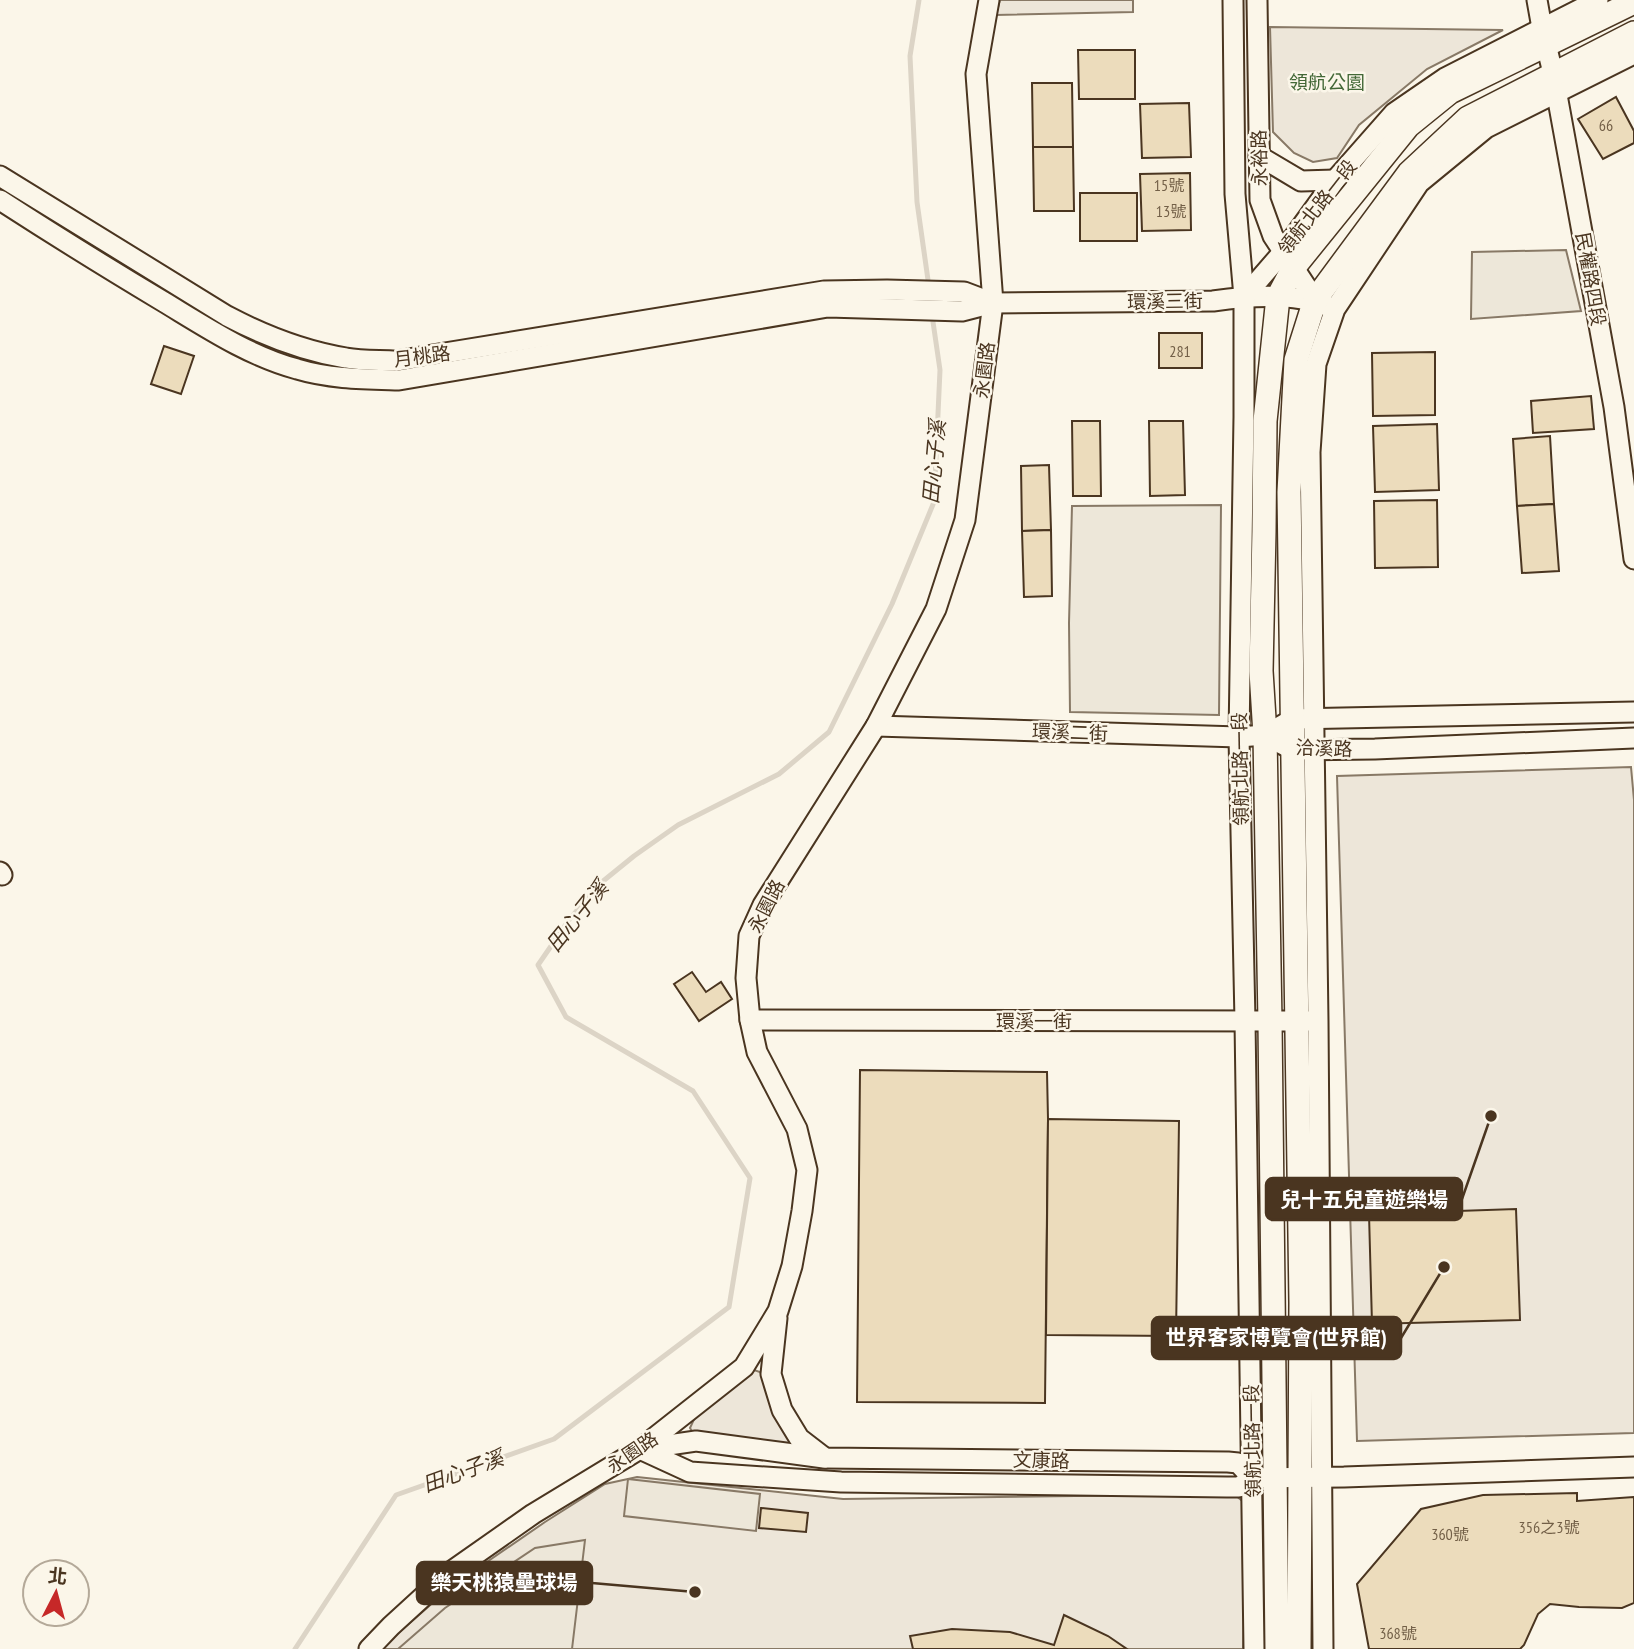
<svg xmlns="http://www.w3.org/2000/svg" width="1634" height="1649" font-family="'PT Sans Narrow','Noto Sans TC',sans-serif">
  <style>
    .green { fill: #ede6d9; stroke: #887966; stroke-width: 2 }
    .parking { fill: #ede7d9; stroke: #887966; stroke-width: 2 }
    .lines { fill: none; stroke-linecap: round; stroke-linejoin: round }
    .stream { stroke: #dcd4c6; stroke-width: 5 }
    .building { fill: #ecdcbc; stroke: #4a3520; stroke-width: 2 }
    .minor-casing { stroke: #4a3520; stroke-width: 23 }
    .major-casing { stroke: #4a3520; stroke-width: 26 }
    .minor { stroke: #fbf6e9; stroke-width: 19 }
    .major { stroke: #fbf6e9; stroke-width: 23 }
    .labels { text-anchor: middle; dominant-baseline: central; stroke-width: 5; stroke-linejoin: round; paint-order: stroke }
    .number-label { font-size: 16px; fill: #725f47 }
    .park-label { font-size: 19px; fill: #436837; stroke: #fbf6e9 }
    .street-label { font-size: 19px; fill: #4a3520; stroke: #fbf6e9 }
    .water-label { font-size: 21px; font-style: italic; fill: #4a3520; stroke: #fbf6e9 }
    .leader { fill: none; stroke: #4a3520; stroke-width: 2.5 }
    .callout-dot { fill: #4a3520; stroke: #fbf6e9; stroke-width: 2.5 }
    .callout { fill: #4a3520; stroke: #4a3520; stroke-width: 2.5 }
    .callout-label { font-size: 21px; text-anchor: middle; font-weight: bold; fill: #fff }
  </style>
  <rect width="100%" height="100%" fill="#fbf6e9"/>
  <g class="green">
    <path d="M 1000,0 L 1133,0 L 1133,12 L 996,15 Z"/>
    <path d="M 1270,27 L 1503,30 L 1427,69 L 1359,125 L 1337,158 L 1313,162 L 1294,153 L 1273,132 Z"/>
    <path d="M 1631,767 L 1634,800 L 1634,1433 L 1357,1441 L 1337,776 Z"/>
    <path d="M 751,1369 L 760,1372 L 767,1382 L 792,1443 L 784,1450 L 697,1440 L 690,1428 L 695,1417 Z"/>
    <path d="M 637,1477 L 843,1499 L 1234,1494 L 1247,1505 L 1243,1649 L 380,1649 L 452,1586 L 545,1522 L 605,1484 Z"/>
  </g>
  <g class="parking">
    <path d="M 1566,250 L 1581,311 L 1471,319 L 1472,252 Z"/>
    <path d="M 1221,505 L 1219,715 L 1070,712 L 1069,623 L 1072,506 Z"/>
    <path d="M 628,1479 L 760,1494 L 756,1531 L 624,1516 Z"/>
    <path d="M 585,1540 L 572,1649 L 398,1649 L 445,1608 L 535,1548 Z"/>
  </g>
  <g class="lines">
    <g class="stream">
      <path d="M 919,0 L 910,56 L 917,202 L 929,287"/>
      <path d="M 295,1649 L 396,1495 L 554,1439 L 729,1307 L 750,1178 L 693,1091 L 566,1017 L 538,965 L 569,920 L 597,886 L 634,856 L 678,825 L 779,774 L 829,732 L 892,604 L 934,502 L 940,370 L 932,315"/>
    </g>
  </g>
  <g class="building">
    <path d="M 1078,50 L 1135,50 L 1135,99 L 1079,99 Z"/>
    <path d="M 1032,83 L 1072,83 L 1073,147 L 1033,147 Z"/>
    <path d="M 1616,97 L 1634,131 L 1634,143 L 1603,159 L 1578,119 Z"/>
    <path d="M 1189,103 L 1191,157 L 1142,158 L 1140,104 Z"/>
    <path d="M 1033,147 L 1073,147 L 1074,211 L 1034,211 Z"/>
    <path d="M 1190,173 L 1191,230 L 1142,231 L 1140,174 Z"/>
    <rect x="1080" y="193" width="57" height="48"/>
    <rect x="1159" y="333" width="43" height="35"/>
    <path d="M 164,346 L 194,356 L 181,394 L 151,384 Z"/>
    <path d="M 1435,352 L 1435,415 L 1373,416 L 1372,353 Z"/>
    <path d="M 1591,396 L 1594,429 L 1533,433 L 1531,401 Z"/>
    <path d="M 1072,421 L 1100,421 L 1101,496 L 1073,496 Z"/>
    <path d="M 1149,421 L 1183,421 L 1185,495 L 1150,496 Z"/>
    <path d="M 1437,424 L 1439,490 L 1375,492 L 1373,426 Z"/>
    <path d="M 1550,436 L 1554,504 L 1517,506 L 1513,439 Z"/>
    <path d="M 1049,465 L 1051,530 L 1022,531 L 1021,466 Z"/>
    <path d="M 1437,500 L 1438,567 L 1375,568 L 1374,501 Z"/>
    <path d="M 1554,504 L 1559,571 L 1522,573 L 1517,506 Z"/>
    <path d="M 1051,530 L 1052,596 L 1024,597 L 1022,531 Z"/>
    <path d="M 692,972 L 706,992 L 721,982 L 732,999 L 699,1021 L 674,984 Z"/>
    <path d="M 860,1070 L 1047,1072 L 1048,1119 L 1045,1403 L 857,1402 Z"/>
    <path d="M 1048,1119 L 1179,1121 L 1176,1336 L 1046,1335 Z"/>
    <path d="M 1516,1209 L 1520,1320 L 1372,1324 L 1369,1214 Z"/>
    <path d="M 1577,1493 L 1577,1501 L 1634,1497 L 1634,1603 L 1622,1608 L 1579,1607 L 1550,1604 L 1538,1614 L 1524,1645 L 1520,1649 L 1369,1649 L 1357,1584 L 1421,1509 L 1483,1495 Z"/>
    <path d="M 761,1508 L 808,1513 L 806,1532 L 759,1528 Z"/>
    <path d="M 1064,1615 L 1108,1636 L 1127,1649 L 913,1649 L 910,1636 L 952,1629 L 1010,1632 L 1054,1645 Z"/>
  </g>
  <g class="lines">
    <g class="minor-casing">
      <g id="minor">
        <path d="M 1233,0 L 1235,194 L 1244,297"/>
        <path d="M 1257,0 L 1260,200 L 1273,236 L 1315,300"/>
        <path d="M 1537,0 L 1542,28 L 1553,73 L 1614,407 L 1634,559"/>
        <path d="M 1259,156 L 1301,181 L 1335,180"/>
        <path d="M 0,176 L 227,316 C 265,336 303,351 346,358 C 362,361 380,360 396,361 L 824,291 L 887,290 L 964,292 L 993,303"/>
        <path d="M 0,200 C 54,235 109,269 164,302 C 207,328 249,356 297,369 C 330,379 365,379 399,380 L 828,307 L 962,311 L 993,303 L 1213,301 C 1248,296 1294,292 1327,306"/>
        <path d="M 876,726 L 1239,737 L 1265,735 L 1293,719 L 1634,712"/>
        <path d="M 1265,735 L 1293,750 L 1375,749 L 1634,738"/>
        <path d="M 0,872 L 2,875"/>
        <path d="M 750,1020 L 1312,1021"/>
        <path d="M 777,1318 L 771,1374 L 782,1410 L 799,1438 L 825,1458"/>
        <path d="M 640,1449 L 690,1472 L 841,1482 L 1227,1487 L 1239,1487 L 1252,1478 L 1344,1477 L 1634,1467"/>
        <path d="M 641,1449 L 696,1441 L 824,1458 L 1228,1462 L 1238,1463 L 1252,1478"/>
        <path d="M 369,1649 L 391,1626 L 449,1573 L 533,1514 L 640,1449 L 744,1367 L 778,1311 L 792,1266 L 802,1211 L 807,1170 L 797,1129 L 757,1052 L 750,1020 L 746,978 L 749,936 L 763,905 L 876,726 L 936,609 L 965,520 L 993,303 L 976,74 L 989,0"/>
        <path d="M 1254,1649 L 1245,1021 L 1239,737 L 1244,417 L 1244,297 L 1283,252 L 1335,180 L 1394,113 L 1445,78 L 1598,0"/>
        <path d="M 1323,1649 L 1318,1021 L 1310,452 L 1316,364 L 1335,309 L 1419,183 L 1486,128 L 1634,54"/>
      </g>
    </g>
    <g class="major-casing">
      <g id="major">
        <path d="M 1277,1649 L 1270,1022 L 1265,735 L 1261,671 L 1264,531 L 1265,421 L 1278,297 L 1294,267 L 1408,126 L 1450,92 L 1634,2"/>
        <path d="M 1299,1649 L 1301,1303 L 1289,492 L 1296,360 L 1315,300 L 1409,173 L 1468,118 L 1634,33"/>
      </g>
    </g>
    <use href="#minor" class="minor"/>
    <use href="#major" class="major"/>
  </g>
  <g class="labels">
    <g class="number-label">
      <text x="1606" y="125">66</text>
      <text x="1169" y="185">15號</text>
      <text x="1171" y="211">13號</text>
      <text x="1180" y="351">281</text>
      <text x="1549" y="1527">356之3號</text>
      <text x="1450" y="1534">360號</text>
      <text x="1398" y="1633">368號</text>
    </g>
    <g class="park-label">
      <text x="1327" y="82">領航公園</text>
    </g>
    <g class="street-label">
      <text transform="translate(1259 158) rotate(-91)">永裕路</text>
      <text transform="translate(1317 207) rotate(-52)">領航北路一段</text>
      <text transform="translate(1591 279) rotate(80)">民權路四段</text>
      <text transform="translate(1165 301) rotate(-1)">環溪三街</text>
      <text transform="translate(422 356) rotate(-7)">月桃路</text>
      <text transform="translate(984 370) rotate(-83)">永園路</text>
      <text transform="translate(1070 732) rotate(2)">環溪二街</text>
      <text transform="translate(1324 748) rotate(2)">洽溪路</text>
      <text transform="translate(1240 769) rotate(-91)">領航北路一段</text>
      <text transform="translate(766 906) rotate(-63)">永園路</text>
      <text x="1034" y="1021">環溪一街</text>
      <text transform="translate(1252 1441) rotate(-91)">領航北路一段</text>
      <text transform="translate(632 1452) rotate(-34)">永園路</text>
      <text transform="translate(1041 1460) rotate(1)">文康路</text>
    </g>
    <g class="water-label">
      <text transform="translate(934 462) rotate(-85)">田心子溪</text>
      <text transform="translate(577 916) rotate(-51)">田心子溪</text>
      <text transform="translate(463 1471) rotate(-20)">田心子溪</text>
    </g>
  </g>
  <path class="leader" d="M1491 1116L1462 1199M1444 1267L1401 1338M695 1592L592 1583"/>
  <g class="callout-dot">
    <circle cx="1491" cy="1116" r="7"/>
    <circle cx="1444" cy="1267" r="7"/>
    <circle cx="695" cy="1592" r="7"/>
  </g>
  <g class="callout">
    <rect x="1266" y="1178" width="196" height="42" rx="7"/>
    <rect x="1152" y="1317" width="249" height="42" rx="7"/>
    <rect x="417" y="1562" width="175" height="42" rx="7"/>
  </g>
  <g class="callout-label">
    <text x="1364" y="1207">兒十五兒童遊樂場</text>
    <text x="1276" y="1345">世界客家博覽會(世界館)</text>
    <text x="504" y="1590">樂天桃猿壘球場</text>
  </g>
  <g transform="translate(56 1593) rotate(6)"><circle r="33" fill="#fbf6e9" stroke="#b4a999" stroke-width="2"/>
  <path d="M0-5L12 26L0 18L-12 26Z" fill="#c62828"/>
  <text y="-10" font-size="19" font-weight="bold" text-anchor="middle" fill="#4a3520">北</text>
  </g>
</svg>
